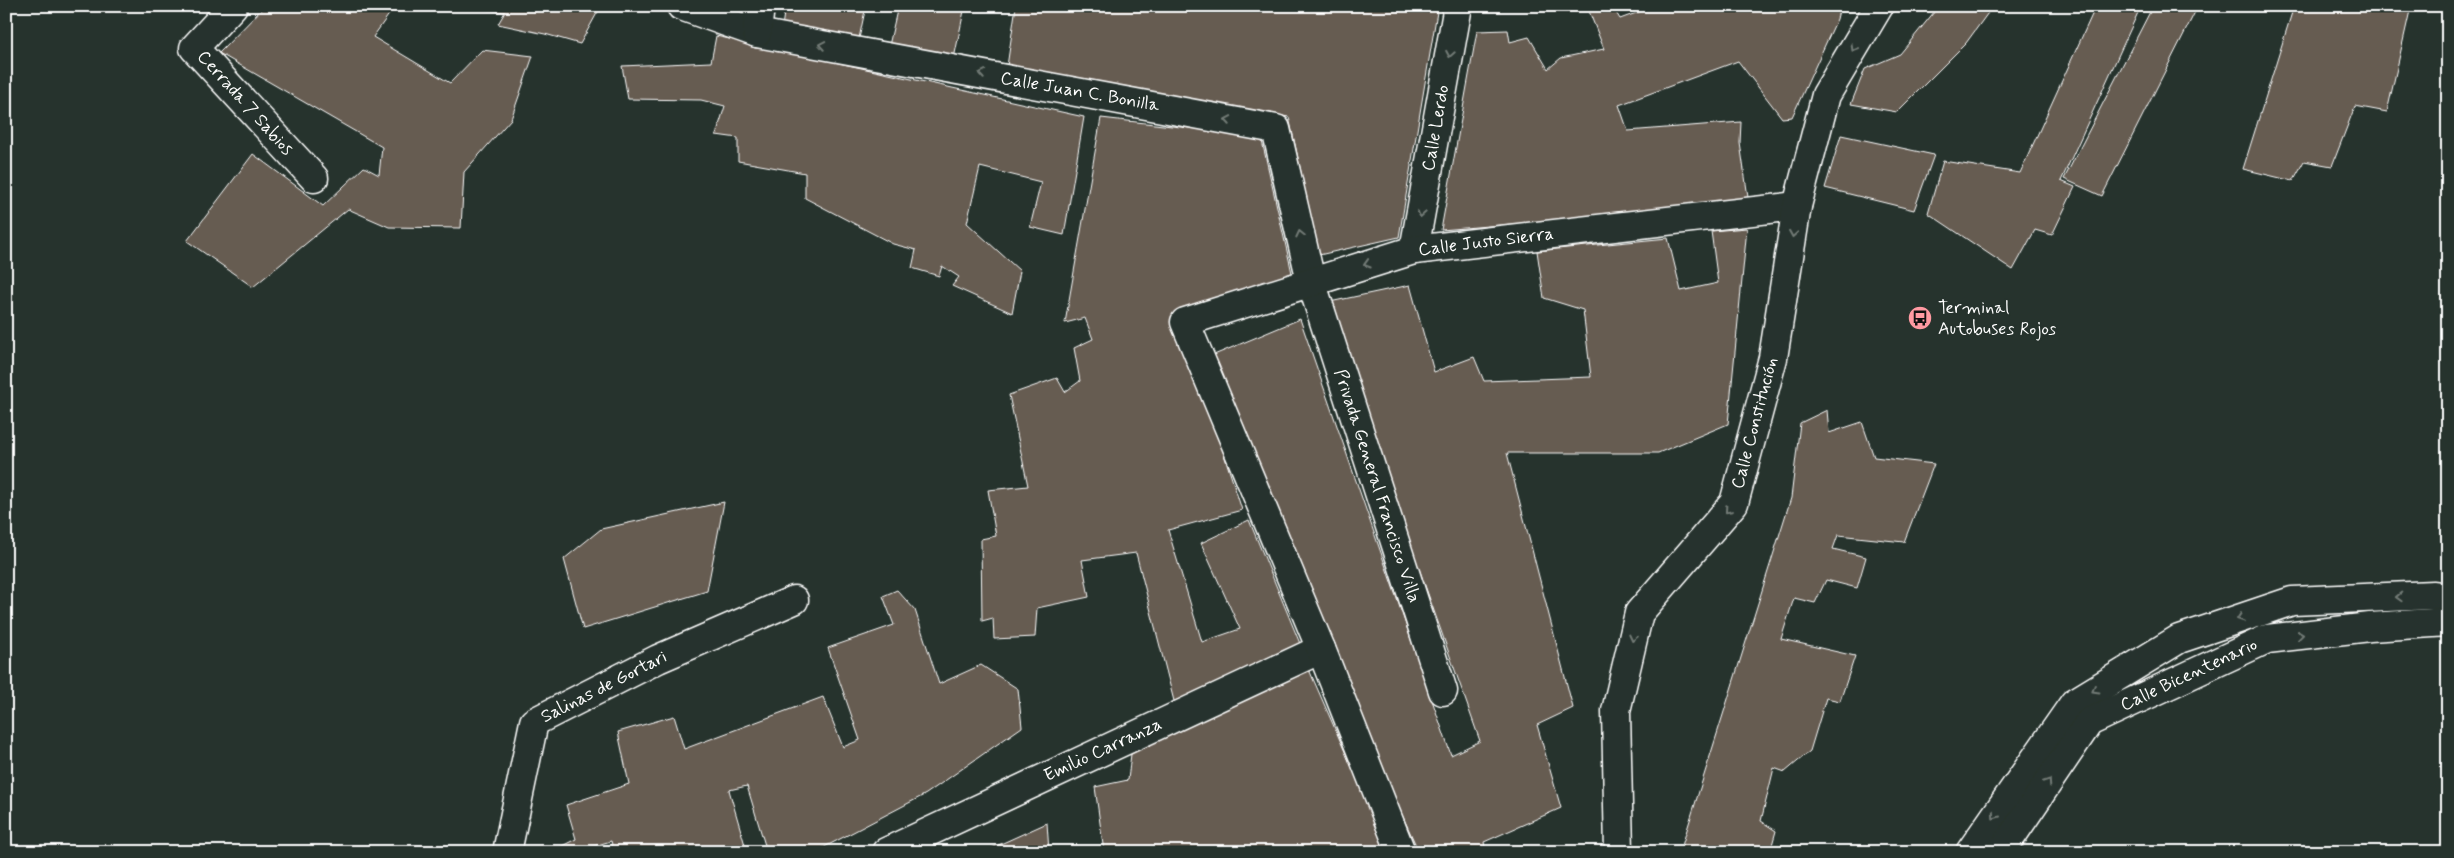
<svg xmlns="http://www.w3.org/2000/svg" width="2454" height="858" font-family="Mynerve,sans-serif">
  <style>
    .building { fill: #665b51; stroke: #fff }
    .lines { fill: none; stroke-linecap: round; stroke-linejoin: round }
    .street-casing { stroke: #fff; stroke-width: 31 }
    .street { stroke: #26332d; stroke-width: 28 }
    .oneway { stroke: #727a76 }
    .labels { text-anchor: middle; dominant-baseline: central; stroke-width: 4; stroke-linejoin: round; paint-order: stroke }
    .street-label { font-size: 18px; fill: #fff; stroke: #26332d }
    .poi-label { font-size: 18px; fill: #fff; stroke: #26332d; text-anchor: start }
  </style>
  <rect width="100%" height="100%" fill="#26332d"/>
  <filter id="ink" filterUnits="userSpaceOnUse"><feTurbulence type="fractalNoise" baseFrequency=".02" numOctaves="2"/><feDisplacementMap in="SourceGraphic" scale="10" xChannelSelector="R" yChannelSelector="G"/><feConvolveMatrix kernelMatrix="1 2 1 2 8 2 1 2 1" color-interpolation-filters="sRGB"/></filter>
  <g filter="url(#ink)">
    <g class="building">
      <path d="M 265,6 L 395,6 L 373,37 L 450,83 L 482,50 L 533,56 L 511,119 L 464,172 L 461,228 L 389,227 L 348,209 L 253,287 L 187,241 L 253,154 L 323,206 L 364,167 L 379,175 L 382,147 L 219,53 Z"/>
      <path d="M 454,6 L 601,6 L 580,44 L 545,34 L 498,24 L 505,12 Z"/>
      <path d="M 785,6 L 866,6 L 858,43 L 782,27 Z"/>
      <path d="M 898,6 L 965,6 L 953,63 L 888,50 Z"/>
      <path d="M 1016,6 L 1438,6 L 1399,237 L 1319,255 L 1289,117 L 1006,73 Z"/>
      <path d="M 1587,6 L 1612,6 L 1620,19 L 1655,6 L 1840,6 L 1837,19 L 1792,117 L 1782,118 L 1738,61 L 1619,105 L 1628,131 L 1741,122 L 1740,143 L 1749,204 L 1441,230 L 1477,31 L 1508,30 L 1510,42 L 1529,37 L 1548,69 L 1561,58 L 1604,49 Z"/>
      <path d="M 1939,6 L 1993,6 L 1966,43 L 1897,112 L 1851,104 L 1865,69 L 1900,54 Z"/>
      <path d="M 2096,6 L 2141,6 L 2061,181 L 2075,187 L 2052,235 L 2035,230 L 2013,270 L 1928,213 L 1943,161 L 2020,173 Z"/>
      <path d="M 2153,6 L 2198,6 L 2102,196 L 2064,179 Z"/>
      <path d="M 2294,6 L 2411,6 L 2387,112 L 2355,106 L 2332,166 L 2304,161 L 2293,181 L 2243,169 Z"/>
      <path d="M 716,36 L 1084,117 L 1064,235 L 1030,227 L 1041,182 L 980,167 L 967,223 L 1020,271 L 1012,313 L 952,286 L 959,277 L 942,266 L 939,276 L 912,268 L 916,250 L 893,244 L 805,198 L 805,173 L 738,161 L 738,138 L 716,135 L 725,106 L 701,100 L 628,99 L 622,66 L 711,62 Z"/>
      <path d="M 1101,118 L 1216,131 L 1262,141 L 1292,273 L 1179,315 L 1242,510 L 1168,530 L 1202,642 L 1240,629 L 1201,543 L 1249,520 L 1301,646 L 1175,705 L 1136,553 L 1082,560 L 1089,597 L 1037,608 L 1035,637 L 994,639 L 993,618 L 982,621 L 981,539 L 996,536 L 988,490 L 1028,486 L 1009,395 L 1057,378 L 1065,392 L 1080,381 L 1074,348 L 1093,339 L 1085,318 L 1065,323 Z"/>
      <path d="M 1841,135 L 1934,155 L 1914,210 L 1825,188 Z"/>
      <path d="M 1747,228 L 1728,424 L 1658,453 L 1507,453 L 1573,708 L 1537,725 L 1561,808 L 1484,842 L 1486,852 L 1419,852 L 1371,747 L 1214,355 L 1300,319 L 1451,755 L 1480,741 L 1325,303 L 1410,285 L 1434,372 L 1474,357 L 1484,381 L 1591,377 L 1583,310 L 1544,298 L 1537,251 L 1668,238 L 1681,291 L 1718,283 L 1711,231 Z"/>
      <path d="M 1827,410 L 1829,433 L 1862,422 L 1874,457 L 1934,464 L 1904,542 L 1838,535 L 1833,549 L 1866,557 L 1857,588 L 1826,580 L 1815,603 L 1794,598 L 1781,639 L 1855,656 L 1840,701 L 1826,698 L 1810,751 L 1785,772 L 1774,768 L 1761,821 L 1776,831 L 1770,852 L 1680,852 L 1791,498 L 1800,423 Z"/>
      <path d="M 724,502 L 707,591 L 583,629 L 564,559 L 601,529 Z"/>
      <path d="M 897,590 L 915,610 L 939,684 L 981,665 L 1018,689 L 1022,727 L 926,794 L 815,852 L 767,852 L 747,786 L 729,790 L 747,852 L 614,852 L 611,841 L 587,848 L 587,852 L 550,852 L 576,839 L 566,805 L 629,784 L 618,732 L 674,716 L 684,749 L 823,697 L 843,747 L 860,740 L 828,648 L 894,625 L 883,596 Z"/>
      <path d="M 1307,665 L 1389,852 L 1104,852 L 1095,787 L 1128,780 L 1131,754 L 1209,712 Z"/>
      <path d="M 1047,823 L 1049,852 L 983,852 Z"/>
    </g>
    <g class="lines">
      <g class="street-casing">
        <g id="street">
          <path d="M 233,6 L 194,48 L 314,178"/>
          <path d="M 681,6 L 757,33 L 1276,129 L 1311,281 L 1443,691"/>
          <path d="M 757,33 L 760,6"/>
          <path d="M 1414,250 L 1458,6"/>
          <path d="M 507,852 L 534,722 L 658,659 L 794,600"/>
          <path d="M 886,852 L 1321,649"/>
          <path d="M 1401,852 L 1321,649 L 1185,322 L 1414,250 L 1797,206"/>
          <path d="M 1619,852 L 1616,711 L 1639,613 L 1734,503 L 1773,358 L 1797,206 L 1826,95 L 1879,6"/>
          <path d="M 1970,852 L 2074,703 L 2179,639 L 2292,601 L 2434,595 L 2448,599"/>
          <path d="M 2001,852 L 2089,722 L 2267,639 L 2370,627 L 2448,622"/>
        </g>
      </g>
      <use href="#street" class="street"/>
    </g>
    <defs><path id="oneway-chevron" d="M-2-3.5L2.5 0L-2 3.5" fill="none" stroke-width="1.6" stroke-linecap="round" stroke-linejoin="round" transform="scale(1.25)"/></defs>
    <g class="oneway">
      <use href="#oneway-chevron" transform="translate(822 45) rotate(-170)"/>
      <use href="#oneway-chevron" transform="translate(1854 48) rotate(121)"/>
      <use href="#oneway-chevron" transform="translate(1450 54) rotate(100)"/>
      <use href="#oneway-chevron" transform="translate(982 74) rotate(-170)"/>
      <use href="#oneway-chevron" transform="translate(1228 120) rotate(-170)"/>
      <use href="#oneway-chevron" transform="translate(1421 214) rotate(100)"/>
      <use href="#oneway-chevron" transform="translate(1300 234) rotate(-103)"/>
      <use href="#oneway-chevron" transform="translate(1793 234) rotate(99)"/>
      <use href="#oneway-chevron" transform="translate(1367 264) rotate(163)"/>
      <use href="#oneway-chevron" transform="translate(1728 510) rotate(131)"/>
      <use href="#oneway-chevron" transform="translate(2399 597) rotate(178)"/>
      <use href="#oneway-chevron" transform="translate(2240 618) rotate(162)"/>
      <use href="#oneway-chevron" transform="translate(2300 635) rotate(-7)"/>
      <use href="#oneway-chevron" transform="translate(1633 638) rotate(103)"/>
      <use href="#oneway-chevron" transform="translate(2095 690) rotate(149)"/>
      <use href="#oneway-chevron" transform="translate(2048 782) rotate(-56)"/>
      <use href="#oneway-chevron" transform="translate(1995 816) rotate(125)"/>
    </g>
  </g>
  <defs>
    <g id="bus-disc" transform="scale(1.25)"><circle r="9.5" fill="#ff9aa2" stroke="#26332d"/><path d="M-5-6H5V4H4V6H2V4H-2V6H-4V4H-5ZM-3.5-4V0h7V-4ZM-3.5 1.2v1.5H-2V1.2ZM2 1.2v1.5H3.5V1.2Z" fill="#111"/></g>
  </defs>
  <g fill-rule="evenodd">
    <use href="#bus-disc" x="1920" y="318"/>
  </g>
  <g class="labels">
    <g class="street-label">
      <text transform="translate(1080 92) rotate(10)">Calle Juan C. Bonilla</text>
      <text transform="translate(245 103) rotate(48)">Cerrada 7 Sabios</text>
      <text transform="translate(1436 128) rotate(-80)">Calle Lerdo</text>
      <text transform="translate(1486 242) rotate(-7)">Calle Justo Sierra</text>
      <text transform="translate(1755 423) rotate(-75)">Calle Constitución</text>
      <text transform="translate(1377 486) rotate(72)">Privada General Francisco Villa</text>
      <text transform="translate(2189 675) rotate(-25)">Calle Bicentenario</text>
      <text transform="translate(604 687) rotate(-27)">Salinas de Gortari</text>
      <text transform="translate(1103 750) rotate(-25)">Emilio Carranza</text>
    </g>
    <g class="poi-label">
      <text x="1938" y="308">Terminal<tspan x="1938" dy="21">Autobuses Rojos</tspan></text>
    </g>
  </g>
  <rect width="2454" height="858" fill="none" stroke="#26332d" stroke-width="25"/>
  <rect x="12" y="12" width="2429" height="833" fill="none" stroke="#fff" stroke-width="2" filter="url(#ink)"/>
</svg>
